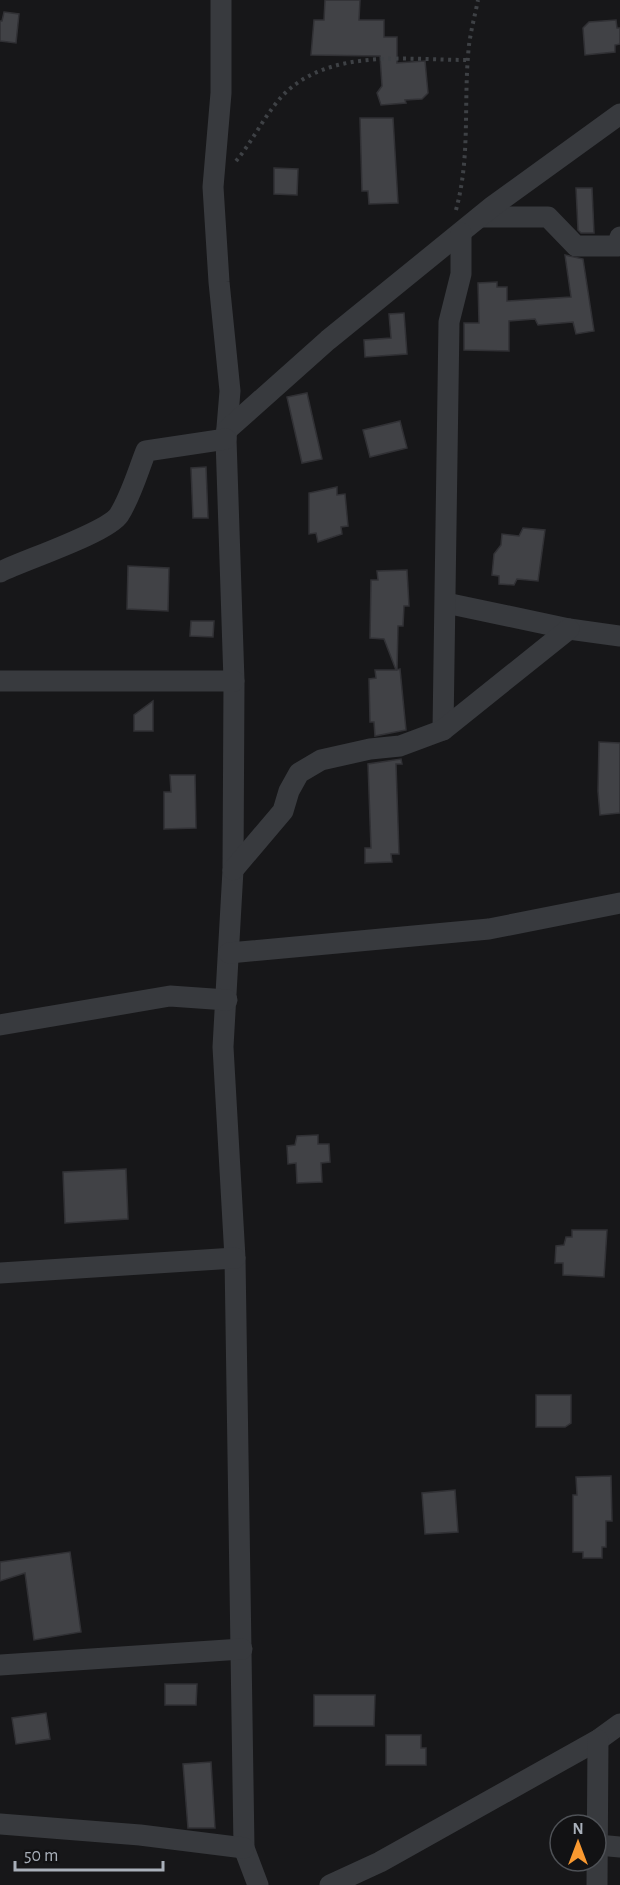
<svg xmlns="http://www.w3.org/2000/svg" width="620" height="1885" font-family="'Alegreya Sans',sans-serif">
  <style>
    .building { fill: #414246; stroke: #313135; stroke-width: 1.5 }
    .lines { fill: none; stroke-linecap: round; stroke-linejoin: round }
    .path { stroke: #3e4145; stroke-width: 4; stroke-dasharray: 3 4.5; stroke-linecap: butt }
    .street { stroke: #383a3e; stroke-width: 21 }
  </style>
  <rect width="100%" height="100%" fill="#171719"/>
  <g class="building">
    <path d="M 325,0 L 360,0 L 359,20 L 384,20 L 384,37 L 397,37 L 397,63 L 425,61 L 428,93 L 422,99 L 405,100 L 406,103 L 381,105 L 377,93 L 382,86 L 380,56 L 311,55 L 314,20 L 324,20 Z"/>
    <path d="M 4,12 L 19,14 L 16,43 L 0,41 L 0,21 L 2,21 Z"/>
    <path d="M 616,20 L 617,28 L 620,28 L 620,44 L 615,45 L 615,52 L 585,55 L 583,28 L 589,22 Z"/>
    <path d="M 360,118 L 393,118 L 398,203 L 369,204 L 368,191 L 362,191 Z"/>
    <path d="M 274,168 L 298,169 L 297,195 L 274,194 Z"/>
    <path d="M 576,188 L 592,188 L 594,233 L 581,233 L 578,230 Z"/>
    <path d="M 565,255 L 583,259 L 594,331 L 576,334 L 573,322 L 538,325 L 535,319 L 509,321 L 509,351 L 464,350 L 464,323 L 479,323 L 478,283 L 497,282 L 497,287 L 507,287 L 507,301 L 571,297 Z"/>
    <path d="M 404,313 L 407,354 L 365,357 L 364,340 L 391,338 L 389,314 Z"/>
    <path d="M 307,393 L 322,459 L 302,463 L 287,397 Z"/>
    <path d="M 400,421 L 407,448 L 370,457 L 363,430 Z"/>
    <path d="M 206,467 L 208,518 L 193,518 L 191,468 Z"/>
    <path d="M 337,487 L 337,495 L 345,494 L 348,526 L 341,527 L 342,534 L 318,542 L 316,533 L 309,534 L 309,493 Z"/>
    <path d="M 523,528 L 545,530 L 538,581 L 517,579 L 514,585 L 499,584 L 499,576 L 492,575 L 494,554 L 501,545 L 502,534 L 519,536 Z"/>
    <path d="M 128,566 L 169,568 L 168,611 L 127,609 Z"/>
    <path d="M 407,570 L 409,606 L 404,606 L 403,626 L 398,626 L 397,670 L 400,669 L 406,730 L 375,736 L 374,722 L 370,722 L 369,679 L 376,678 L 375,670 L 396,670 L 384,639 L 370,638 L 371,580 L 378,580 L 377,571 Z"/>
    <path d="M 191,621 L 214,621 L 213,637 L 190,636 Z"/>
    <path d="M 153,701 L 153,731 L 134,731 L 134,715 Z"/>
    <path d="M 599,742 L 620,743 L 620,813 L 600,815 L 598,791 Z"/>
    <path d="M 401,759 L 402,764 L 396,764 L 399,854 L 391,854 L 392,862 L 365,863 L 365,848 L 371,848 L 368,764 Z"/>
    <path d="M 170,775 L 195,775 L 196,828 L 164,829 L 164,792 L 171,792 Z"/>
    <path d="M 318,1135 L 318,1144 L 329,1144 L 330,1162 L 321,1163 L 322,1182 L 297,1183 L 296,1163 L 288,1164 L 287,1146 L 295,1145 L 297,1136 Z"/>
    <path d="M 126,1169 L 128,1219 L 65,1223 L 63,1172 Z"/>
    <path d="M 572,1230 L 607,1230 L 604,1277 L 563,1275 L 563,1263 L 555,1263 L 556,1246 L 564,1245 L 566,1237 L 572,1237 Z"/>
    <path d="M 536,1395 L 571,1395 L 571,1423 L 565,1427 L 536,1427 Z"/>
    <path d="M 611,1476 L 612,1521 L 606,1521 L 606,1547 L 602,1547 L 602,1558 L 583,1558 L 583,1552 L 573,1552 L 573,1495 L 577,1495 L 576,1477 Z"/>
    <path d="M 455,1490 L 458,1532 L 425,1534 L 422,1493 Z"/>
    <path d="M 70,1552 L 81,1632 L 34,1640 L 25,1573 L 0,1581 L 0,1562 Z"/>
    <path d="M 165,1684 L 197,1684 L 196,1705 L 165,1705 Z"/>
    <path d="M 314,1695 L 375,1695 L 374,1726 L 314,1726 Z"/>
    <path d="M 46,1713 L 50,1739 L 16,1744 L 12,1718 Z"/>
    <path d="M 386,1735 L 421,1735 L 421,1748 L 426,1748 L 426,1765 L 386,1765 Z"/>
    <path d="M 211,1762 L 215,1828 L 188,1828 L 183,1764 Z"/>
  </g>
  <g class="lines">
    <g class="path">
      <path d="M 236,161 C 253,141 265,114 284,94 C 331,48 407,60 468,60"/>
      <path d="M 456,210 C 471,155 463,101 469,45 C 471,30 475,15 478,0"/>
    </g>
    <g class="street">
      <path d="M 221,0 L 221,93 L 213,187 L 219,282 L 230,391 L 226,439 L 234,681 L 233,870 L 223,1047 L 235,1258 L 244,1848 L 258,1885"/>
      <path d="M 480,217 L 548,217 L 576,246 L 618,246 L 620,237"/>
      <path d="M 227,430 L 328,340 L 493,206 L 620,114"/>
      <path d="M 0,572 C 24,560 107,533 119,515 C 131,496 138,471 146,451 L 226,439"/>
      <path d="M 446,603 L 569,629 L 620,636"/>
      <path d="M 0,681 L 234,681"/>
      <path d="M 443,730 L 449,322 L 461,274 L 461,233"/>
      <path d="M 233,870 L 283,811 L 289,791 L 299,773 L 321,760 L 370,749 L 400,746 L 443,730 L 569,629"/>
      <path d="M 229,953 L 489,929 L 620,903"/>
      <path d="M 0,1025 L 170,996 L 227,1000"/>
      <path d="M 0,1273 L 235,1258"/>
      <path d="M 0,1665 L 242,1649"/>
      <path d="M 0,1824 L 140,1835 L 244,1848"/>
      <path d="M 598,1845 L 620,1847"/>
      <path d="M 330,1885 L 380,1862 L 598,1740 L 620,1724"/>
      <path d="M 597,1885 L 598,1740"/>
    </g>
  </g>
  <g transform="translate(578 1843)"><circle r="28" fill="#121214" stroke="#4e5156" stroke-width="1.5"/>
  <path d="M0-4.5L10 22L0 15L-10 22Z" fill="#f99930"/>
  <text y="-9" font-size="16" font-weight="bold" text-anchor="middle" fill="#a9b0ba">N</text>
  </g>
  <path d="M15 1861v9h148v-9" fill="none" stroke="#a9b0ba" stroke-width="3"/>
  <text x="24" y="1861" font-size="18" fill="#a9b0ba" stroke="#121214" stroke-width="4.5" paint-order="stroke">50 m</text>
</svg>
